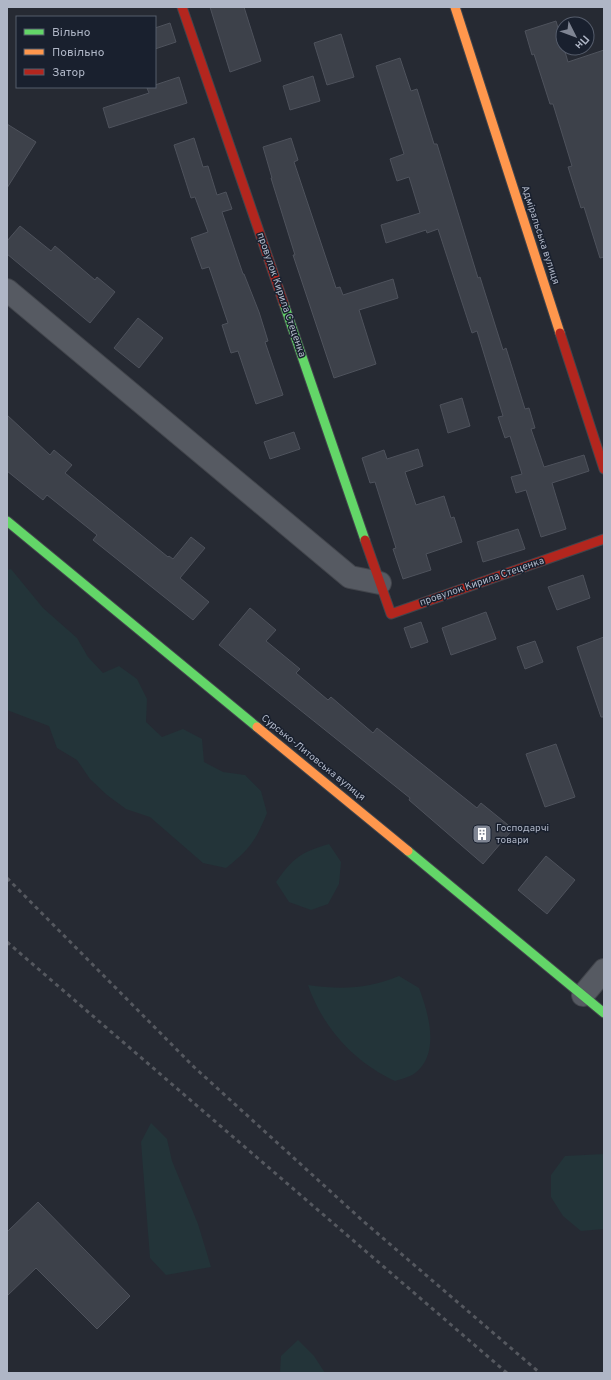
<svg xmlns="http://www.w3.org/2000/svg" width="611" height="1380" font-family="Overpass,sans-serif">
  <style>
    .green { fill: #233439 }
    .building { fill: #3d414a; stroke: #4e525c }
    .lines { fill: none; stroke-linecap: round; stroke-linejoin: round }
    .street-casing { stroke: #42454c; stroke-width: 24 }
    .fast-casing { stroke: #42454c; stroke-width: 11 }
    .slow-casing { stroke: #42454c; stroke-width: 11 }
    .jam-casing { stroke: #42454c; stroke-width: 11 }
    .street { stroke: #565a62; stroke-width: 22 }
    .fast { stroke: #63d668; stroke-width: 9 }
    .slow { stroke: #ff974d; stroke-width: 9 }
    .jam { stroke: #b3261e; stroke-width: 9 }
    .rail { stroke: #55585f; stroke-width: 3; stroke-dasharray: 4 4; stroke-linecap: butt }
    .labels { text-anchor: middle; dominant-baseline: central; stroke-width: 3; stroke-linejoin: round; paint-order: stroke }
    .street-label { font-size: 10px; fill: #afb6c6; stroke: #19202e }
    .poi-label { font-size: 10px; fill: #afb6c6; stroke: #19202e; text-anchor: start }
  </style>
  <rect width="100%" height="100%" fill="#262a33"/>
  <g class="green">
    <path d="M 11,569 L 43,608 L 77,638 L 88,657 L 103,673 L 119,666 L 137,679 L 147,699 L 146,722 L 162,737 L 183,729 L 202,739 L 204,762 L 223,772 L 245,775 L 261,791 L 267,813 C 256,840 250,849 226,868 L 203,863 L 150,817 L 126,809 L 107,795 L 90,779 L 77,760 L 57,748 L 49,726 L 7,710 L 7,570 Z"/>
    <path d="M 329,844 L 341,862 L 339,884 L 328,904 L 311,910 L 289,902 L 276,882 C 293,858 301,852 329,844 Z"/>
    <path d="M 399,976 L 419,988 C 428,1012 441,1053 415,1073 C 410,1077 401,1079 395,1081 C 354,1062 323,1028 308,985 C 343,990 366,989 399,976 Z"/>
    <path d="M 151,1123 L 167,1139 L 172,1161 L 198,1224 L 211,1267 L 166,1275 L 150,1258 L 141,1142 Z"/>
    <path d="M 604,1154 L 604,1229 L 581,1231 L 563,1216 L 551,1197 L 551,1175 L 565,1156 Z"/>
    <path d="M 298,1340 L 314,1356 L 325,1373 L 280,1373 L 281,1356 Z"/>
  </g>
  <g class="building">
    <path d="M 210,7 L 244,7 L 261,61 L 230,72 Z"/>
    <path d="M 556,21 L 568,62 L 604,50 L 604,257 L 600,258 L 584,207 L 581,208 L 568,167 L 572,166 L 553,104 L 550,104 L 534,54 L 532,55 L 525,31 Z"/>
    <path d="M 170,23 L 176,42 L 155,49 L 155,28 Z"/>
    <path d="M 341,34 L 354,77 L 327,85 L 314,43 Z"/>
    <path d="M 400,58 L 411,91 L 417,89 L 434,144 L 437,144 L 478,278 L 480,277 L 503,350 L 506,348 L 525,409 L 529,408 L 535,428 L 531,429 L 544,467 L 584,455 L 589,471 L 552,483 L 566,529 L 541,537 L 526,490 L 516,493 L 511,477 L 522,474 L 510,436 L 505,438 L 498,417 L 503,416 L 477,331 L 472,333 L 438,229 L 427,233 L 426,230 L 386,243 L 381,225 L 420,213 L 409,177 L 397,181 L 390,159 L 404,154 L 376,66 Z"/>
    <path d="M 313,76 L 320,101 L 290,110 L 283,86 Z"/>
    <path d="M 179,77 L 187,103 L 109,128 L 103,108 L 149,93 L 147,88 L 155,87 L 155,85 Z"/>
    <path d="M 7,124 L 36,142 L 7,188 Z"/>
    <path d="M 194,138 L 203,167 L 208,166 L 217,195 L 226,192 L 232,209 L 222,212 L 243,274 L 244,274 L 259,312 L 268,341 L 265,342 L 283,395 L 256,404 L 238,351 L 231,353 L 222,325 L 228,323 L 209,267 L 202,269 L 191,238 L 208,232 L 195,197 L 191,198 L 174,145 Z"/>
    <path d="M 291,138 L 298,160 L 294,162 L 336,288 L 340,287 L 343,295 L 393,279 L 398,298 L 359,310 L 376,364 L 334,378 L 293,255 L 295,255 L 271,178 L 272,178 L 263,147 Z"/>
    <path d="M 20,226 L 51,251 L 55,246 L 95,280 L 97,277 L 115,292 L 90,323 L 7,254 L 7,241 Z"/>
    <path d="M 138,318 L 163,338 L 139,368 L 114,348 Z"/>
    <path d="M 462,398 L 470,426 L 448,433 L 440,405 Z"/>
    <path d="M 7,415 L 50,455 L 54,450 L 72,465 L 65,473 L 168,557 L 169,556 L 173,559 L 191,537 L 205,548 L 180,578 L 209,602 L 193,620 L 93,540 L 97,535 L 47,495 L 43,500 L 7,471 Z"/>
    <path d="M 294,432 L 300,449 L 270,459 L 264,442 Z"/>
    <path d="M 418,449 L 423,466 L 405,472 L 416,505 L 444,496 L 451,518 L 454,517 L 462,542 L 426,554 L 431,570 L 403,579 L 393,549 L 396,548 L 375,482 L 370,483 L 362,458 L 384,450 L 387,459 Z"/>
    <path d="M 518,529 L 525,549 L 483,562 L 477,542 Z"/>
    <path d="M 583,575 L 590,598 L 557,610 L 548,587 Z"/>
    <path d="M 250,608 L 276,630 L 266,641 L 300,669 L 296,673 L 328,700 L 331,697 L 373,733 L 377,728 L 477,808 L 481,803 L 513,829 L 483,864 L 409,800 L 410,798 L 219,645 Z"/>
    <path d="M 486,612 L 496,639 L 451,655 L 442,628 Z"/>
    <path d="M 421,622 L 428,642 L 411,648 L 404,628 Z"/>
    <path d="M 604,637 L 604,717 L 601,717 L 577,647 Z"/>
    <path d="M 535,641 L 543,662 L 525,669 L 517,647 Z"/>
    <path d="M 556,744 L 575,797 L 545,807 L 526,754 Z"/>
    <path d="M 546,856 L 575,880 L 547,914 L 518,890 Z"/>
    <path d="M 38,1202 L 130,1296 L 97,1329 L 36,1268 L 7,1296 L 7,1232 Z"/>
  </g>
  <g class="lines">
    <g class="street-casing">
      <g id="street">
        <path d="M 7,290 L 350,577 L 380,583"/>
        <path d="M 583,995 L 604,970"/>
      </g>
    </g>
    <g class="fast-casing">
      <g id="fast">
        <path d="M 284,304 L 365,540"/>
        <path d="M 7,521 L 257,727"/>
        <path d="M 408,851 L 604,1013"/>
      </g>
    </g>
    <g class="slow-casing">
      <g id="slow">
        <path d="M 455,7 L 560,333"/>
        <path d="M 257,727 L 408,851"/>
      </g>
    </g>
    <g class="jam-casing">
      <g id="jam">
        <path d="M 182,7 L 284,304"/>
        <path d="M 560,333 L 604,469"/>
        <path d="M 365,540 L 391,614 L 604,539"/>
      </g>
    </g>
    <use href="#street" class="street"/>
    <use href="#fast" class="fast"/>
    <use href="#slow" class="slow"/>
    <use href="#jam" class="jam"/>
    <g class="rail">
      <path d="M 7,878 L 194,1067 L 363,1221 L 540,1373"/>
      <path d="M 7,942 L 507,1373"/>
    </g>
  </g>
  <defs>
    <g id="building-square" transform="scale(1)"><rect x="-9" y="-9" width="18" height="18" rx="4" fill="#7f8593" stroke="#19202e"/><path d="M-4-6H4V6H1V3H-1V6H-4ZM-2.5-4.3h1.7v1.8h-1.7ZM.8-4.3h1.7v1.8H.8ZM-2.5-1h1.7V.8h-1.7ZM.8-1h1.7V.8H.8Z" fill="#fff"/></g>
  </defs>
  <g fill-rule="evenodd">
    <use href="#building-square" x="482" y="834"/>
  </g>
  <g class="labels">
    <g class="street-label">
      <text transform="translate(540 235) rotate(72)">Адміральська вулиця</text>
      <text transform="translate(281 295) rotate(71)">провулок Кирила Стеценка</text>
      <text transform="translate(482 582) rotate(-19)">провулок Кирила Стеценка</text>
      <text transform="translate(313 758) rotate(39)">Сурсько-Литовська вулиця</text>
    </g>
    <g class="poi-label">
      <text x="496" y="828">Господарчі<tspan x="496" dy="12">товари</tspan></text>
    </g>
  </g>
  <rect width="611" height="1380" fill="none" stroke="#afb6c6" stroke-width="16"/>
  <rect x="16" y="16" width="140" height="72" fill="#19202e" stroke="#555c6b"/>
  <rect x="24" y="29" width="20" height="6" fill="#63d668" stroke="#555c6b"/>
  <text x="52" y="36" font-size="12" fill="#afb6c6">Вільно</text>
  <rect x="24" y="49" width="20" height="6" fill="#ff974d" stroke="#555c6b"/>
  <text x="52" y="56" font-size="12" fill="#afb6c6">Повільно</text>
  <rect x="24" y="69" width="20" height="6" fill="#b3261e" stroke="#555c6b"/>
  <text x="52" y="76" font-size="12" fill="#afb6c6">Затор</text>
  <g transform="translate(575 36) rotate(132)"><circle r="19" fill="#19202e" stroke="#555c6b"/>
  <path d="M0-3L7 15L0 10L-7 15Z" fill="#7f8593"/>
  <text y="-6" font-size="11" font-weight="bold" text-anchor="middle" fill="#afb6c6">Пн</text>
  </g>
</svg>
